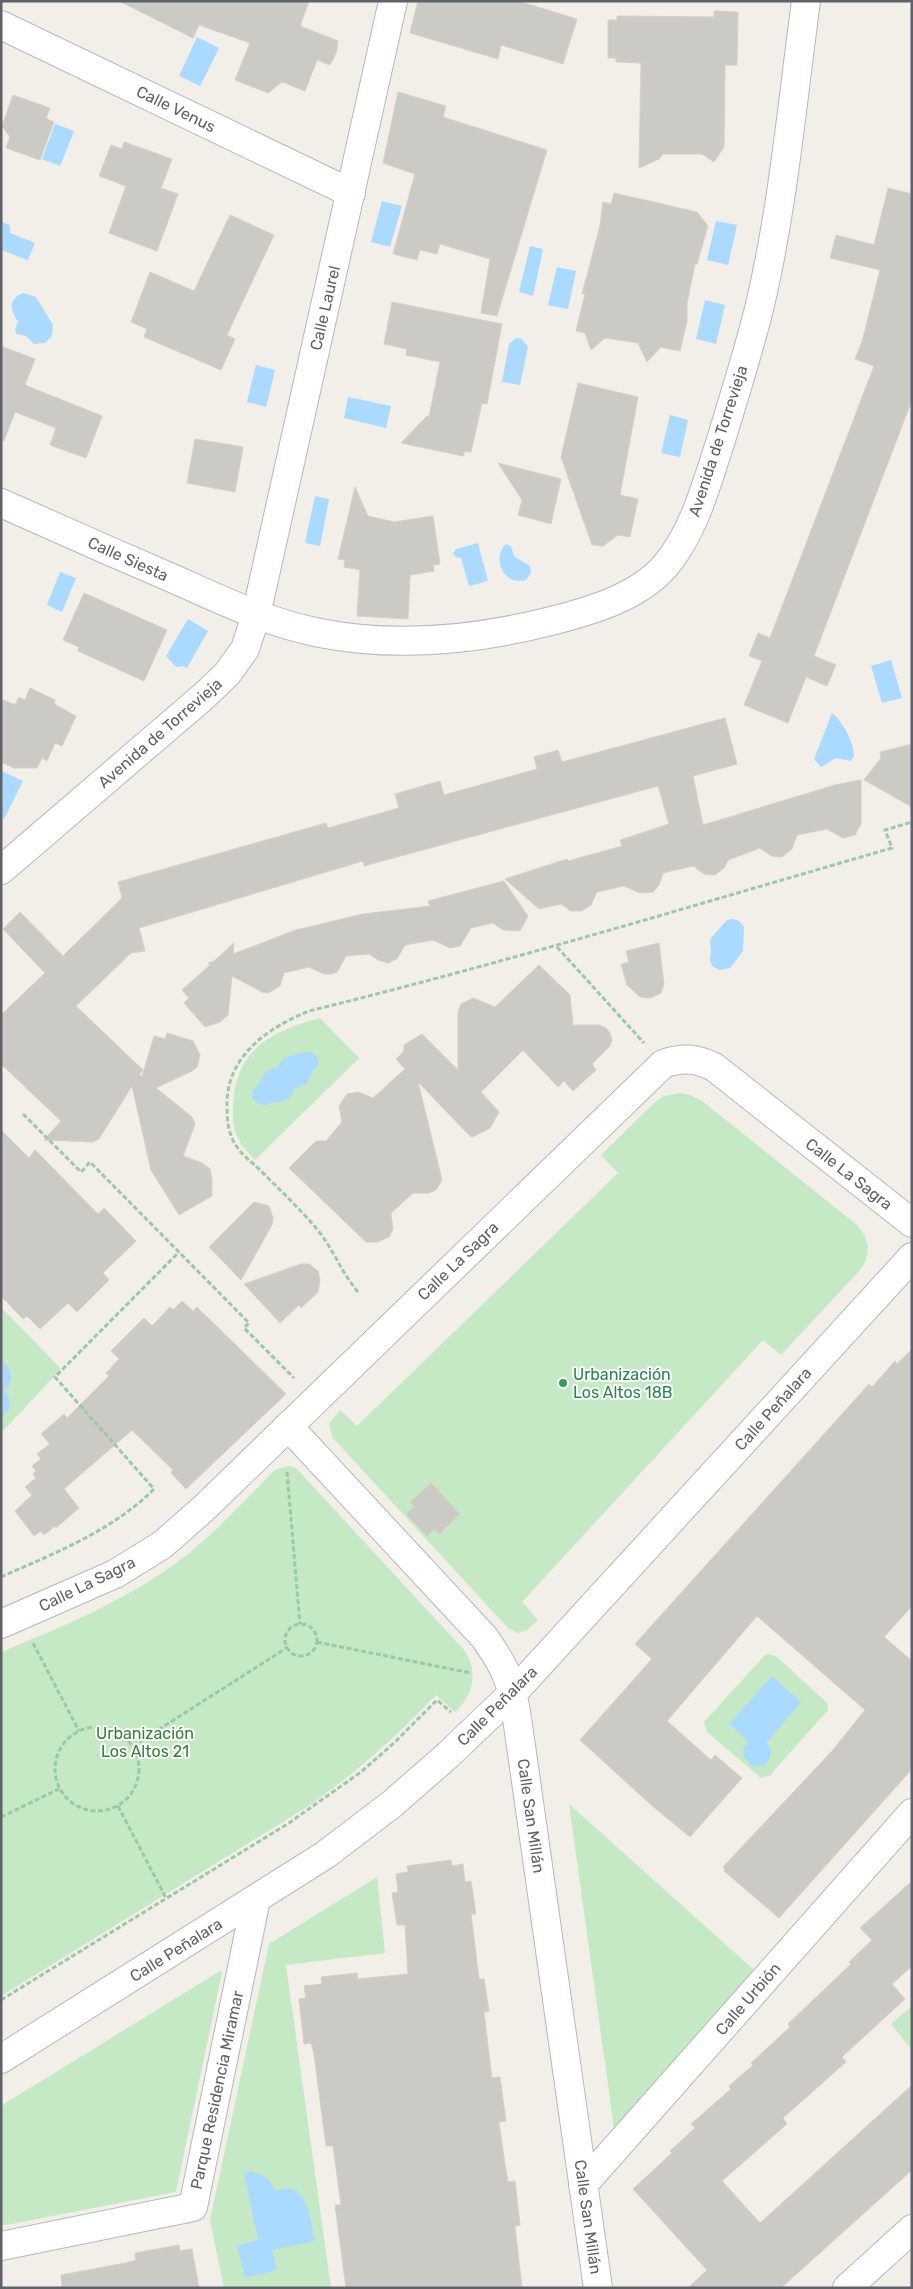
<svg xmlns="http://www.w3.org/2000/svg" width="913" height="2289" font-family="Rubik,sans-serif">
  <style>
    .green { fill: #c5e8c5 }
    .water { fill: #aadaff }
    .building { fill: #cccac5; stroke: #d6d1c6 }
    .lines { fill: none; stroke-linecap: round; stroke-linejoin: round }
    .minor-casing { stroke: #b5b8bc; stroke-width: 30 }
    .path { stroke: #9cc7a9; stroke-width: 3; stroke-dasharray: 5 2.5; stroke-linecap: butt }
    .minor { stroke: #fff; stroke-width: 28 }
    .leisure-dot { fill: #2e9e5b; stroke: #fff; stroke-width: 2 }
    .labels { text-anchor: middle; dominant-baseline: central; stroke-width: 4; stroke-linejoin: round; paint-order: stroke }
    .street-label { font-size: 16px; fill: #5f6368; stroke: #fff }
    .leisure-label { font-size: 16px; fill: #27864d; stroke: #fff; text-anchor: start }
    .park-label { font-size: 16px; fill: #348238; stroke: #fff }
  </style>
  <rect width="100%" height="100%" fill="#f1efe8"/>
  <g class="green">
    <path d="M 320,1018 L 359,1058 L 255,1160 C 237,1142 232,1131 233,1106 C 235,1050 271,1031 320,1018 Z"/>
    <path d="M 680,1093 L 690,1095 L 702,1101 L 857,1225 C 870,1239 871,1254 861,1269 L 781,1355 L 763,1340 L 522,1602 L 538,1620 L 527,1630 L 518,1633 L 508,1628 L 332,1437 L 329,1424 L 340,1410 L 357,1426 L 618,1173 L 601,1155 L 656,1101 L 664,1096 Z"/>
    <path d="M 1,1307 L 61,1369 L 1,1433 Z"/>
    <path d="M 289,1466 L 296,1468 L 465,1651 C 478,1672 474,1695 455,1712 L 436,1695 C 396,1737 354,1774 307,1807 L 1,1996 L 1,1652 C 67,1625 137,1596 193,1550 C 222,1525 248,1497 275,1470 Z"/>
    <path d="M 766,1654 L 776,1656 L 825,1701 L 828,1705 L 828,1710 L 770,1775 L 761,1778 L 707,1732 L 704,1722 Z"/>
    <path d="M 569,1804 L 754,1970 L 614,2128 Z"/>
    <path d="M 377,1877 L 385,1953 L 286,1965 L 331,2288 L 224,2288 L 210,2220 L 269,1944 Z"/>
    <path d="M 220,1971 L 222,1972 L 176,2192 L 1,2226 L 1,2106 Z"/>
    <path d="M 912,2006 L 912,2050 L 891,2024 Z"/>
  </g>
  <g class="water">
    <path d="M 197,37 L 219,48 L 200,86 L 179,76 Z"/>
    <path d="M 55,124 L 74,131 L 60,166 L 42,159 Z"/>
    <path d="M 382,201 L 402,206 L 390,247 L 371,242 Z"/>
    <path d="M 716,221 L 737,225 L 728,265 L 707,260 Z"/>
    <path d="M 2,222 L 10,225 L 10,233 L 35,243 L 28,260 L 1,250 Z"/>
    <path d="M 530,246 L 543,249 L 533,296 L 519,292 Z"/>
    <path d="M 557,267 L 576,271 L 568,309 L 548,305 Z"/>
    <path d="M 23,293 L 36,297 L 53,325 L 52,336 L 45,343 L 34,344 L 26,336 L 17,334 L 15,330 L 18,321 C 10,310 8,299 23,293 Z"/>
    <path d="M 705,300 L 725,305 L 716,344 L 696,339 Z"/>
    <path d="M 516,338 L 522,339 L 528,347 L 520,385 L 502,382 L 509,344 Z"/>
    <path d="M 256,365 L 275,370 L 266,407 L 247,402 Z"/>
    <path d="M 348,397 L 391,406 L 386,428 L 344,418 Z"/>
    <path d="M 670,415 L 688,420 L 680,457 L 661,453 Z"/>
    <path d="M 315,496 L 329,499 L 320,546 L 305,543 Z"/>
    <path d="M 478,543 L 488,581 L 469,586 L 461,558 L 456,557 L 453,553 L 456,549 Z"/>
    <path d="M 506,544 L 511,546 L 514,556 L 530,566 L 531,573 L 526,580 C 504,586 491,559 506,544 Z"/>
    <path d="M 60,572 L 76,578 L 62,612 L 47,605 Z"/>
    <path d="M 188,619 L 208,631 L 187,668 L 182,666 L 176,667 L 166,656 Z"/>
    <path d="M 891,660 L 902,698 L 882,703 L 871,666 Z"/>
    <path d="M 832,713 C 843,722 854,742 854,757 L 850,761 L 836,758 L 821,767 L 814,759 Z"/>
    <path d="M 1,771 L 23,781 L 4,819 L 1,817 Z"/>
    <path d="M 733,919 L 739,921 L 744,927 L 743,951 L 730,968 L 719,970 L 712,966 L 710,960 L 711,950 L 710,942 L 711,938 L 727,920 Z"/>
    <path d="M 307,1051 L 317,1056 L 319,1064 L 312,1072 L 307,1084 L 294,1089 C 289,1104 277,1101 264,1105 L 253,1100 L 252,1091 L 259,1084 L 266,1071 L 278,1067 C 284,1053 296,1057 307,1051 Z"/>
    <path d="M 1,1359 C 11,1367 16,1382 4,1390 L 9,1399 L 10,1407 L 1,1419 Z"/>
    <path d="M 772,1676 L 801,1702 L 767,1742 L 771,1751 C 771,1763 763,1768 752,1766 L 743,1756 L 744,1748 L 748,1741 L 729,1724 Z"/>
    <path d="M 252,2171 L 268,2179 L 276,2191 C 308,2177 310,2220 315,2241 L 272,2250 L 277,2270 L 245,2278 L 237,2246 L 258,2240 L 244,2173 Z"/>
  </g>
  <g class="building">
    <path d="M 119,1 L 309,1 L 300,26 L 338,41 L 336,53 L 330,65 L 317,60 L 305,91 L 282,82 L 268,93 L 235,80 L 250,43 L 199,25 L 193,38 Z"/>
    <path d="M 418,1 L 518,1 L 577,19 L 563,64 L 501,45 L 498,59 L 410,33 Z"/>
    <path d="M 714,11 L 738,12 L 737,65 L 725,65 L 724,147 L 714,162 L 702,154 L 663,154 L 659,159 L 639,168 L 641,63 L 616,62 L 616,58 L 608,58 L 608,20 L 617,20 L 617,16 L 714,17 Z"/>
    <path d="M 398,92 L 446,106 L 443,117 L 547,150 L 497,316 L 481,313 L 490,259 L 440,244 L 437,254 L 420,250 L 417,260 L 393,254 L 415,174 L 383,163 Z"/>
    <path d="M 13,95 L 50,108 L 46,118 L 54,122 L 40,160 L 6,148 L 10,137 L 2,126 Z"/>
    <path d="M 124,142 L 172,159 L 161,188 L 178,194 L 157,251 L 109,233 L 126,186 L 99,176 L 111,145 L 122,149 Z"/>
    <path d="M 888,188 L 912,194 L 912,400 L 814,656 L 836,665 L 827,686 L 806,677 L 788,723 L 744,705 L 762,661 L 749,656 L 758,633 L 770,638 L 874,366 L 855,359 L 862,342 L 880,270 L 830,258 L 836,235 L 874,245 Z"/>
    <path d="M 614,193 L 697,212 L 708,226 L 697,264 L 695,264 L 687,303 L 687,321 L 680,351 L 661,347 L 647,362 L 638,343 L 605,338 L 591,350 L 585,333 L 576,331 L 585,294 L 582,294 L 600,226 L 603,202 L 611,204 Z"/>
    <path d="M 230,215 L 274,235 L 227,335 L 235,339 L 221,370 L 144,337 L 147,329 L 131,322 L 150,272 L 194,291 Z"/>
    <path d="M 392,302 L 502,324 L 487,404 L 482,403 L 471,452 L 465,451 L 463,456 L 401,443 L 427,416 L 429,417 L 440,362 L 406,355 L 407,349 L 384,344 Z"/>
    <path d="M 1,346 L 35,359 L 25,385 L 102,416 L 86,458 L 50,445 L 56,428 L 15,412 L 4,441 L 1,441 Z"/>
    <path d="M 578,383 L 638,397 L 620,495 L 638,499 L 630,537 L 618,535 L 603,546 L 592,545 L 561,457 Z"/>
    <path d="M 195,439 L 243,447 L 235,492 L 187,483 Z"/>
    <path d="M 498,463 L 561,479 L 551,524 L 518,515 L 522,500 Z"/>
    <path d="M 355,487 L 368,516 L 394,522 L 433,516 L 440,564 L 433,565 L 434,571 L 410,575 L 408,619 L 357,616 L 360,570 L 344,567 L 345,560 L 338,559 Z"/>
    <path d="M 84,593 L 167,630 L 144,681 L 78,651 L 79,647 L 63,640 Z"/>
    <path d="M 30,688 L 55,700 L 54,704 L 76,716 L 62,746 L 55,743 L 47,761 L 42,758 L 37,768 L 14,768 L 1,762 L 1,699 L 15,705 L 19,697 L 25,700 Z"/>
    <path d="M 725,718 L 737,764 L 693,776 L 703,825 L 835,785 L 861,780 L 861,824 L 855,835 L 843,838 L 827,829 L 797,835 L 792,849 L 782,857 L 771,856 L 760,848 L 728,860 L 724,868 L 715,875 L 704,874 L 693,866 L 663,873 L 659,885 L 653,892 L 640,893 L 624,886 L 597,892 L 591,905 L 582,911 L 571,911 L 561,904 L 539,909 L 505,879 L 567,859 L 568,861 L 622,846 L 620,840 L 669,824 L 658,786 L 364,866 L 363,861 L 139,928 L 145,951 L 131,953 L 76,1006 L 143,1070 L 139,1075 L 142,1076 L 154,1036 L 165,1039 L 167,1033 L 193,1041 L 200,1055 L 197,1067 L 192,1071 L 156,1088 L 192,1117 L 195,1124 L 183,1156 L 202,1163 L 210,1169 L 212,1178 L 212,1196 L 179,1215 L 151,1170 L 132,1086 L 99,1139 L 93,1142 L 44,1140 L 61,1121 L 1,1064 L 1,1015 L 45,973 L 3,929 L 20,912 L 63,956 L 122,898 L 118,882 L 326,823 L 328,828 L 399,808 L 395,794 L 440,781 L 444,795 L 537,769 L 534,757 L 558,750 L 562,762 Z"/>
    <path d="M 912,744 L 912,807 L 864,780 L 881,758 L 880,752 Z"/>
    <path d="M 504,881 L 528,916 L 520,931 L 503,930 L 493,923 L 471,928 L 460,946 L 450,948 L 433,940 L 405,945 L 397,959 L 388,963 L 378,960 L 369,954 L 346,956 L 337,972 L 331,974 L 324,974 L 309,967 L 284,973 L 280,986 L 268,993 L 262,992 L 232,976 L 228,1015 L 220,1022 L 205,1027 L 184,1003 L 189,998 L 182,990 L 210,965 L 208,963 L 214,961 L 234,943 L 233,954 L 296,930 L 363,914 L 430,906 L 428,901 Z"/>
    <path d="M 659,943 L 664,984 L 661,993 L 651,998 L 640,997 L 627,985 L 621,964 L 629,962 L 626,951 Z"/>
    <path d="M 539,965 L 570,995 L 573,1025 L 599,1025 L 606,1028 L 610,1033 L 612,1040 L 610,1046 L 592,1064 L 596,1070 L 573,1091 L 564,1081 L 558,1087 L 523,1050 L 481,1092 L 499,1112 L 490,1128 L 473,1137 L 470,1136 L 418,1082 L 442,1180 L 436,1190 L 429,1193 L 413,1193 L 391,1213 L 393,1229 L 389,1237 L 378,1242 L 366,1242 L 289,1168 L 316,1141 L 326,1141 L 342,1122 L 339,1106 L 347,1094 L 359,1092 L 373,1098 L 405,1069 L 396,1059 L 404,1051 L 404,1045 L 422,1034 L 458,1070 L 458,1011 L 461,1004 L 473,998 L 495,1007 Z"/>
    <path d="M 1,1130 L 29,1158 L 35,1150 L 98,1214 L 104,1208 L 136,1241 L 103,1273 L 109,1280 L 77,1312 L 68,1303 L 40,1329 L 27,1316 L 23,1319 L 1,1296 Z"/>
    <path d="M 254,1202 L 269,1206 L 273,1218 L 272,1225 L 241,1280 L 209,1247 Z"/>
    <path d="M 301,1264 L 309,1264 L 318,1271 L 320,1280 L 318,1292 L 301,1308 L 299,1305 L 280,1323 L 244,1284 Z"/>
    <path d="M 182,1301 L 193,1311 L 197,1307 L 286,1394 L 186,1489 L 171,1473 L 173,1470 L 132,1430 L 64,1489 L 79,1508 L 56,1528 L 55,1526 L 44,1535 L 41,1531 L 34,1536 L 15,1511 L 32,1495 L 25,1487 L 36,1478 L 33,1474 L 36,1471 L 32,1466 L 41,1459 L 37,1454 L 50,1444 L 41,1434 L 64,1414 L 67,1418 L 109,1376 L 106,1373 L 119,1359 L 111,1351 L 144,1318 L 152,1326 L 170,1307 L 173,1310 Z"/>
    <path d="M 912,1349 L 912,1606 L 884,1637 L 912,1661 L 912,1769 L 779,1918 L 724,1871 L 725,1869 L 723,1867 L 832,1751 L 865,1710 L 757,1616 L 667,1721 L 711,1760 L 715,1755 L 742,1778 L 690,1837 L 650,1804 L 580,1740 L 652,1659 L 635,1644 L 869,1384 L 872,1387 L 895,1361 L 897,1364 Z"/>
    <path d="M 431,1483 L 460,1514 L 439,1534 L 434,1529 L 427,1536 L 406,1514 L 414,1507 L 410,1502 Z"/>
    <path d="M 451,1860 L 452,1866 L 463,1864 L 465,1882 L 471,1881 L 476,1914 L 471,1914 L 479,1979 L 484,1979 L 489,2011 L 484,2012 L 492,2078 L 500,2077 L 506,2121 L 499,2122 L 506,2171 L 508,2182 L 515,2181 L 520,2225 L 515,2226 L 522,2288 L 346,2288 L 335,2205 L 341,2205 L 333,2146 L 326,2146 L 314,2054 L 311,2043 L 304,2044 L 299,1999 L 306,1998 L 304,1986 L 322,1984 L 321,1977 L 357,1973 L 358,1979 L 408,1974 L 405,1925 L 397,1925 L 392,1893 L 398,1892 L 396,1874 L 408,1872 L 407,1866 Z"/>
    <path d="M 912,1881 L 912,1966 L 892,1984 L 905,1999 L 842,2057 L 846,2062 L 783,2118 L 787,2124 L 722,2181 L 760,2223 L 912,2085 L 912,2170 L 781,2288 L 688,2288 L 707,2270 L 633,2189 L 672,2153 L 670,2151 L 695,2128 L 691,2124 L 731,2089 L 729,2086 L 753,2065 L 751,2063 L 790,2027 L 788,2024 L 851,1964 L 849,1962 L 872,1940 L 860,1928 Z"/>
    <path d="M 179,2245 L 180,2251 L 192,2249 L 199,2288 L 62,2288 L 61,2275 L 125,2263 L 136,2260 L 135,2253 Z"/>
  </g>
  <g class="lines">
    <g class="minor-casing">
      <g id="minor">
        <path d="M 1,25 L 351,193"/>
        <path d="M 1,503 C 59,529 116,554 174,579 C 221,600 268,623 320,633 C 396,648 476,640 551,621 C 591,611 639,597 666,565 C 695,530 707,482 721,440 C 734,397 748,353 759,309 C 783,209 792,104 806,1"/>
        <path d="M 1,870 L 204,696 L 227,674 L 245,649 L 256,615 L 393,1"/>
        <path d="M 288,1426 L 484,1637 C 506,1668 511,1680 517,1718 L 598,2288"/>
        <path d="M 1,1624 L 115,1574 L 162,1545 L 203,1509 L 663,1064 C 682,1057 696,1058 714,1067 L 912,1223"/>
        <path d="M 1,2059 L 325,1855 L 392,1804 L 448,1755 L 513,1693 L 912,1257"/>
        <path d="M 583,2185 L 912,1813"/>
        <path d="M 1,2246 L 193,2207 L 256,1899"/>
        <path d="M 847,2288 L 912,2229"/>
      </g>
    </g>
    <g class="path">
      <path d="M 557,947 L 644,1043"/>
      <path d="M 23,1114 L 81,1172 L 90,1162 L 249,1323 L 244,1328 L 294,1378"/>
      <path d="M 358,1292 C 341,1272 333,1248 316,1228 C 299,1208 280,1190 261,1171 C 253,1163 244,1157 237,1147 C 229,1136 227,1122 227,1108 C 225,1057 267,1028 309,1011 C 505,963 698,904 892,848 L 885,830 L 912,822"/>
      <path d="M 287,1472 L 300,1624"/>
      <path d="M 1,1577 C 55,1553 112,1531 154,1489 L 55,1377 L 179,1252"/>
      <circle cx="301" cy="1640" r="16"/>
      <path d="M 317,1642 L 471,1673"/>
      <path d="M 33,1643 L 79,1731"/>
      <circle cx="97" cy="1769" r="42"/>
      <path d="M 133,1746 L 288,1647"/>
      <path d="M 118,1806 L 166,1898"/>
      <path d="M 1,1817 L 59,1789"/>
      <path d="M 1,2000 L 289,1823 L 361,1772 L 394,1743 L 437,1700 L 451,1712"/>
    </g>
    <use href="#minor" class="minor"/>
  </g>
  <circle class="leisure-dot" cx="563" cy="1383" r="5"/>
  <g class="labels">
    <g class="street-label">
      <text transform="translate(176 109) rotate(26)">Calle Venus</text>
      <text transform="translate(325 308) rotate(-77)">Calle Laurel</text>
      <text transform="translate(718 441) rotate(-72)">Avenida de Torrevieja</text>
      <text transform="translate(128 559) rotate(24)">Calle Siesta</text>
      <text transform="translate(160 733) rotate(-41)">Avenida de Torrevieja</text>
      <text transform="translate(849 1174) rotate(38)">Calle La Sagra</text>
      <text transform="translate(458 1261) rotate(-44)">Calle La Sagra</text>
      <text transform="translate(773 1409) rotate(-48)">Calle Peñalara</text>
      <text transform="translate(87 1584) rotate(-26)">Calle La Sagra</text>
      <text transform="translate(497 1706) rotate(-45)">Calle Peñalara</text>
      <text transform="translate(531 1816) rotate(82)">Calle San Millán</text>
      <text transform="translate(176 1950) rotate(-32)">Calle Peñalara</text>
      <text transform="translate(748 1999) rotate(-49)">Calle Urbión</text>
      <text transform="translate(217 2090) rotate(-78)">Parque Residencia Miramar</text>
      <text transform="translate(588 2217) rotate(82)">Calle San Millán</text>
    </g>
    <g class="leisure-label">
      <text x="573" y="1374">Urbanización<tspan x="573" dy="18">Los Altos 18B</tspan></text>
    </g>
    <g class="park-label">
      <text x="145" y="1733">Urbanización<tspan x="145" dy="18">Los Altos 21</tspan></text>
    </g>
  </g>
  <rect width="913" height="2289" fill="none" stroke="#5f6368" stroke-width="5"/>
</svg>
